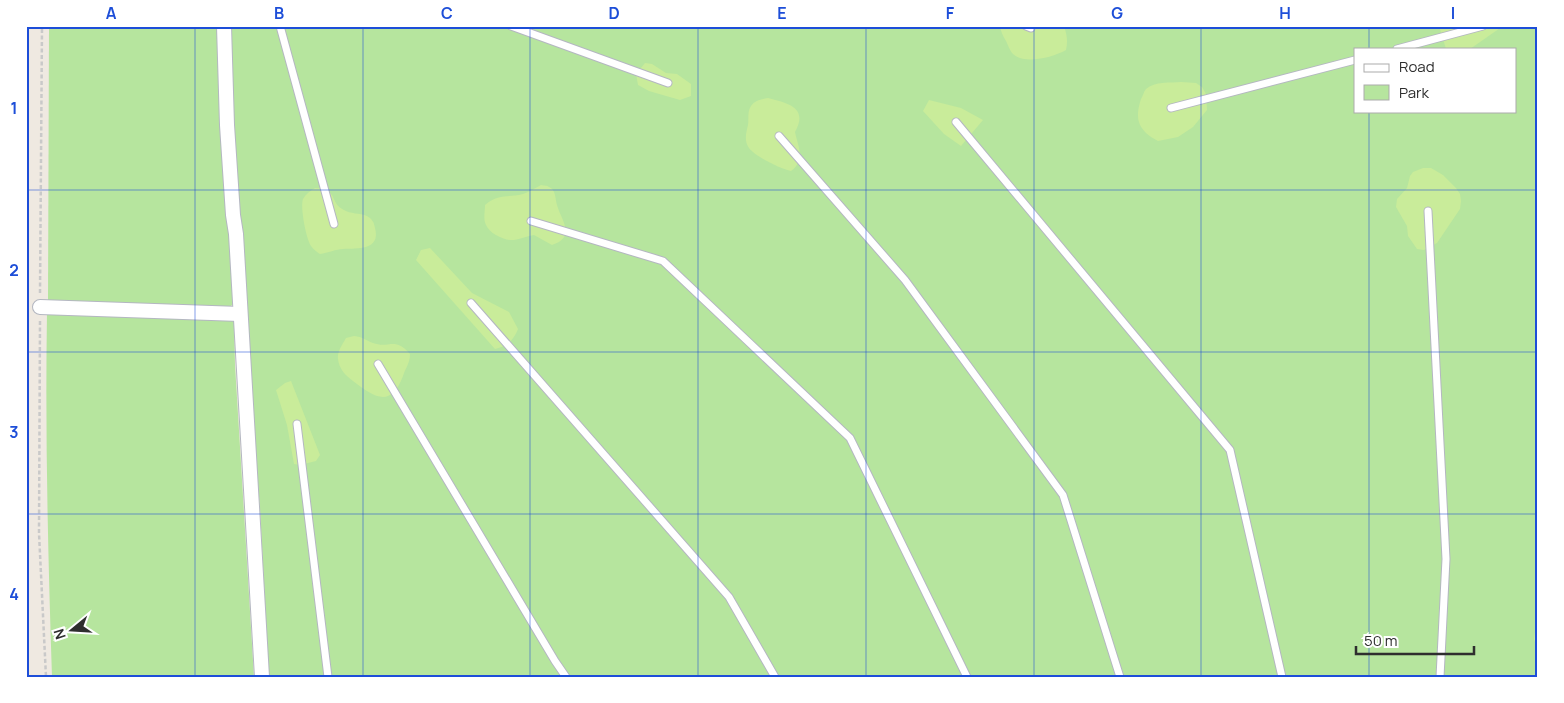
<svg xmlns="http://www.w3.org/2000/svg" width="1564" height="703" font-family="Manrope,sans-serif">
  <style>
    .green { fill: #b6e59e; fill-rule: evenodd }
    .pitch { fill: #c9ec9a }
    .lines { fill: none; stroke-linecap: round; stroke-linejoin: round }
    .service-casing { stroke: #b4b7c1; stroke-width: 9 }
    .minor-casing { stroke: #b4b7c1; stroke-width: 16 }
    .path { stroke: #c9c9c9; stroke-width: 2.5; stroke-dasharray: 4 2.5; stroke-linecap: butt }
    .service { stroke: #fff; stroke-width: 7 }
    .minor { stroke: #fff; stroke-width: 14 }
    .grid { fill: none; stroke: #1d4ed8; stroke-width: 1; stroke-opacity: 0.55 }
    .neatline { fill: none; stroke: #1d4ed8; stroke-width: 2 }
    .grid-label { font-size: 16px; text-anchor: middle; font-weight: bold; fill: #1d4ed8 }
  </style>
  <rect width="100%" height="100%" fill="#efe9e1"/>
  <g class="green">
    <path d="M 49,26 L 218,26 L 233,304 L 230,307 L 222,308 L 48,300 Z"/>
    <path d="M 223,26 L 1538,26 L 1538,677 L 269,677 L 260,509 ZM 1355,49 L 1515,49 L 1515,111 L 1355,111 Z"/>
    <path d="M 47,312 L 234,320 L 235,365 L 254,677 L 52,677 C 48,555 45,434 47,312 Z"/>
  </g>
  <g class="pitch">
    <path d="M 1000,26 L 1064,26 C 1067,35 1068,41 1066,50 C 1054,57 1024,65 1013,54 C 1010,51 1008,45 1006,41 C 1003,36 1001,32 1000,26 Z"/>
    <path d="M 1439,26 L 1503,26 L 1470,49 L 1446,49 Z"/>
    <path d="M 645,63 L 652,64 L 666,73 L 677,74 L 691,84 L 691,96 L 680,100 L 649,91 L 638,85 L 636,74 Z"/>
    <path d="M 1181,82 L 1196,83 L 1202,87 L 1206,94 L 1207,110 L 1193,127 L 1178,137 L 1158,141 C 1139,131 1134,120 1141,99 C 1143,96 1144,91 1146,89 C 1155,81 1170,83 1181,82 Z"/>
    <path d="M 768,98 C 787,103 809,107 795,132 C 798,147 806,160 791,171 C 781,169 756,157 749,148 C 744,141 746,133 748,125 C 749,119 747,112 751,106 C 755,100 762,99 768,98 Z"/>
    <path d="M 929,100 L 961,108 L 983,120 L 961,146 L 944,134 L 923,111 Z"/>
    <path d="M 1423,168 L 1431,168 L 1443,175 L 1456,188 L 1460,194 L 1461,201 L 1460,209 L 1437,243 L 1424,250 L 1417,249 L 1408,236 L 1407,226 L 1396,207 L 1397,199 L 1407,188 L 1410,176 L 1413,172 Z"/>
    <path d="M 541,185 C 544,186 547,185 549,187 C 556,190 555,198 557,205 C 561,220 577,237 552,245 L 534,235 C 528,236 520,239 514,240 C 505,241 490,234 486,225 C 483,219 485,212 485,205 C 499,193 508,198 523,194 C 529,192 535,188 541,185 Z"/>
    <path d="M 315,188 C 339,189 329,203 344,210 C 350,214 360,213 367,216 C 372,219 374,222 375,228 C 381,251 357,248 343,249 C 336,249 328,253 320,254 C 317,252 314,250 311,246 C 306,238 300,207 303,199 C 306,194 310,191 315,188 Z"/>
    <path d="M 430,248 L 472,293 L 509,312 L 518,329 C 514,340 506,347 495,349 L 416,260 L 421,250 Z"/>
    <path d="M 354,336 C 363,337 365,340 373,343 C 389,349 395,336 410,354 C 410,363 406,367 403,376 C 391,408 375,398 353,381 C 346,376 339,369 338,359 C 337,352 342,345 346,338 Z"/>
    <path d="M 291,381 L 320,455 L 316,461 L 300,465 L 294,464 L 287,425 L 276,390 L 285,383 Z"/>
    <path d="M 1538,612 L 1538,652 L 1534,639 Z"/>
  </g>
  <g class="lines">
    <g class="service-casing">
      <g id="service">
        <path d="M 280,26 L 334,224"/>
        <path d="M 511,26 L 668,83"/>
        <path d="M 1026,26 L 1031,28"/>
        <path d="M 1397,49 L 1483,26"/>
        <path d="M 1171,108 L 1355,60"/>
        <path d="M 956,122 L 1230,450 L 1282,677"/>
        <path d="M 779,136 L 905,280 L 1063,495 L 1120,677"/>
        <path d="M 1428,211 L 1446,559 L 1440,677"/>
        <path d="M 531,221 L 663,261 L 850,438 L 967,677"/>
        <path d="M 471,303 L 729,597 L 775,677"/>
        <path d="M 378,364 L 555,661 L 566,677"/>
        <path d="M 297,424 L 328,677"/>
      </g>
    </g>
    <g class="minor-casing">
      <g id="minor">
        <path d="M 224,26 L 227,125 L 233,215 L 236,234 L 262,677"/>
        <path d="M 40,307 L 240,314"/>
      </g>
    </g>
    <g class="path">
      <path d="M 40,293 L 42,26"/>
      <path d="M 40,321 L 39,533 L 46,677"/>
    </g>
    <use href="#service" class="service"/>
    <use href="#minor" class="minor"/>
  </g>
  <path class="grid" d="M 195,26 L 195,677M 363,26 L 363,677M 530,26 L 530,677M 698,26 L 698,677M 866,26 L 866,677M 1034,26 L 1034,677M 1201,26 L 1201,677M 1369,26 L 1369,49M 1369,111 L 1369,677M 26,190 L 1538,190M 26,352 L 1538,352M 26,514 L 1538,514"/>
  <rect width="1564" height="703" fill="none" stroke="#ffffff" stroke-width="55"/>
  <rect x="1354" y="48" width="162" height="65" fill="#ffffff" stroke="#ababab"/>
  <rect x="1364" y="64" width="25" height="8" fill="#ffffff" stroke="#ababab"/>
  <text x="1399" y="72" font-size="15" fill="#2e2e2e">Road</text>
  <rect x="1364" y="85" width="25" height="15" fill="#b6e59e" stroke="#ababab"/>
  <text x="1399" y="98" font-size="15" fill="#2e2e2e">Park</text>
  <g transform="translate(72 630) rotate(252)" stroke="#ffffff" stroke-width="4" paint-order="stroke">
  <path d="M0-4L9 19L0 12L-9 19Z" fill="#2e2e2e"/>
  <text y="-8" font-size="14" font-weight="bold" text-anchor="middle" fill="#2e2e2e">N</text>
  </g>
  <path d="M1356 646v8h118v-8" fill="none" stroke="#2e2e2e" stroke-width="2.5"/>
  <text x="1364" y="646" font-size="15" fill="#2e2e2e" stroke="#ffffff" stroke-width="4" paint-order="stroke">50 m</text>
  <rect x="28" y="28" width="1508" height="648" class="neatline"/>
  <g class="grid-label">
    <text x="111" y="19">A</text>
    <text x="279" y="19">B</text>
    <text x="447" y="19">C</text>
    <text x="614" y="19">D</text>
    <text x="782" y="19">E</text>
    <text x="950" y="19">F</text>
    <text x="1117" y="19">G</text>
    <text x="1285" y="19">H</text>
    <text x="1453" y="19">I</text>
    <text x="14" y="114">1</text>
    <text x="14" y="276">2</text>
    <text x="14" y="438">3</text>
    <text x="14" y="600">4</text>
  </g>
</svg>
